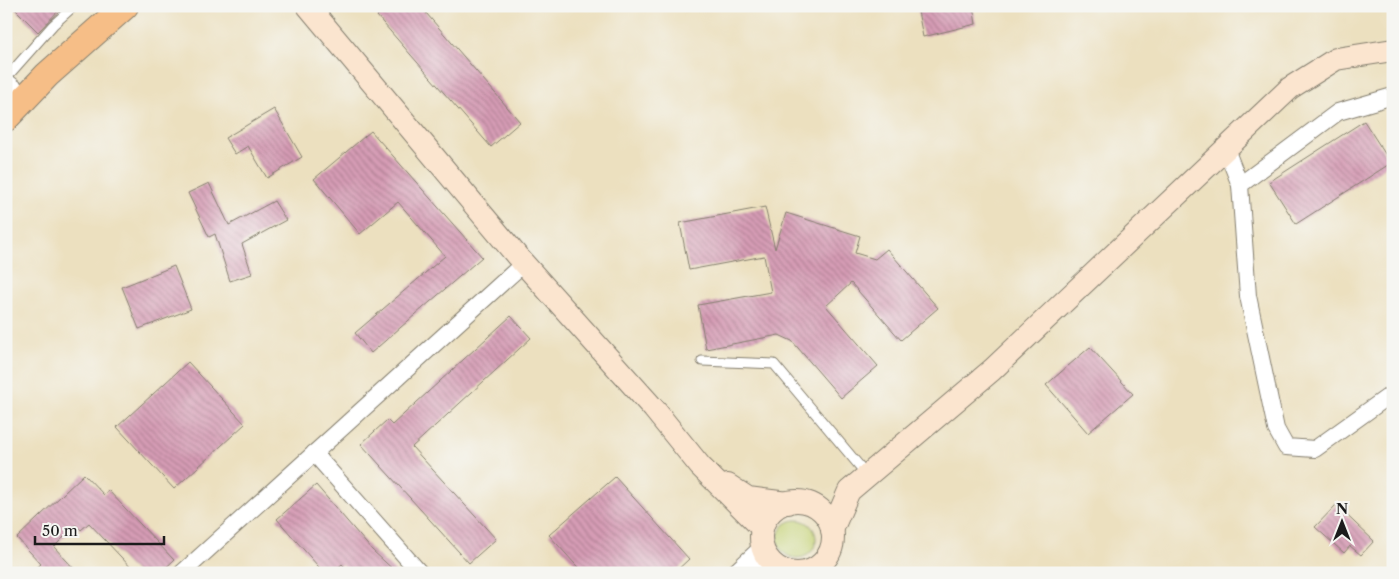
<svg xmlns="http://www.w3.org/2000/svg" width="1399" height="579" font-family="'Libre Caslon Text',serif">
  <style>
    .green { fill: #c5d274; stroke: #707748 }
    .building { fill: url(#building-back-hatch) }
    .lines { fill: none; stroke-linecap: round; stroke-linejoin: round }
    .lane-casing { stroke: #847e6e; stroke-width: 11 }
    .street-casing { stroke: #847e6e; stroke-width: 18 }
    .secondary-casing { stroke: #847e6e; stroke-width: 24 }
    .primary-casing { stroke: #847e6e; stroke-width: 28 }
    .lane { stroke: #fff; stroke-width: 9 }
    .street { stroke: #fff; stroke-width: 16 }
    .secondary { stroke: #fbe5cf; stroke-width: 22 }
    .primary { stroke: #f6be87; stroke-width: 26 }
  </style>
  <defs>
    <pattern id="building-back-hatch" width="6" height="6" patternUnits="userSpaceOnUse" patternTransform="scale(1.25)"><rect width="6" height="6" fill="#d69cb5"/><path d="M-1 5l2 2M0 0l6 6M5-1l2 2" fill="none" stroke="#ad7e92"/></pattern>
  </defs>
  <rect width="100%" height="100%" fill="#f6f6f2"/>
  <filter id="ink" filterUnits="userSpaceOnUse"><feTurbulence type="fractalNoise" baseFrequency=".02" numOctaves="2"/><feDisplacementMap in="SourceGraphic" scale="10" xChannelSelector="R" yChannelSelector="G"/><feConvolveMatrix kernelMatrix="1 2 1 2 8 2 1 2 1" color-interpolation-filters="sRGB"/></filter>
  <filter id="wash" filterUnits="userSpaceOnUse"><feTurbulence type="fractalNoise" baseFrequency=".0096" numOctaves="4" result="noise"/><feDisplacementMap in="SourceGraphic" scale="20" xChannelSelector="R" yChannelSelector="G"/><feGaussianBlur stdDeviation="1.12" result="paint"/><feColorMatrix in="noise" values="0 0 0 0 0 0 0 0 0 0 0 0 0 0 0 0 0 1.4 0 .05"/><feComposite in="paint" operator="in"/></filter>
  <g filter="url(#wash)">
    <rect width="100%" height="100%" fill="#ece0bf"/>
    <circle class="green" cx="797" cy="539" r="19"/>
    <g id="blocks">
      <g class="building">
        <path d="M 12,6 L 63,6 L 38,32 Z"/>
        <path d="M 388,6 L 420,6 L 520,122 L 491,147 L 377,16 Z"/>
        <path d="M 917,6 L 973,6 L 976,24 L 923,37 Z"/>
        <path d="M 274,109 L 302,157 L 267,178 L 248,146 L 235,154 L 225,138 Z"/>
        <path d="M 1364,121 L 1391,163 L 1296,224 L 1269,182 Z"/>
        <path d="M 371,131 L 482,257 L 371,353 L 355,333 L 445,256 L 398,202 L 360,234 L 314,179 Z"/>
        <path d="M 209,183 L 229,225 L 274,201 L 286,220 L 242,244 L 252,274 L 230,281 L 215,234 L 209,237 L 188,193 Z"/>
        <path d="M 765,207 L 775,249 L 786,213 L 860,236 L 855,253 L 875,259 L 887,249 L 938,308 L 901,340 L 851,283 L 826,306 L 878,366 L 841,398 L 792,341 L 779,335 L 706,349 L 698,305 L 771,292 L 764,256 L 689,270 L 680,223 Z"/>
        <path d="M 174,266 L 191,309 L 139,329 L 122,287 Z"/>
        <path d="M 511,316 L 531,338 L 412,447 L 496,539 L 469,563 L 361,444 L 387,420 L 392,425 Z"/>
        <path d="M 1090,347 L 1133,394 L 1088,433 L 1046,385 Z"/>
        <path d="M 188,362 L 245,424 L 174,489 L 117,427 Z"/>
        <path d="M 84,474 L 104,495 L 108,490 L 174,560 L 160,573 L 136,573 L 89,523 L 81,530 L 76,525 L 54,547 L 78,573 L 31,573 L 41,564 L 17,538 Z"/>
        <path d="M 615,477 L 689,559 L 674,573 L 583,573 L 549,535 Z"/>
        <path d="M 316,485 L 372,550 L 397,573 L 350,573 L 342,564 L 332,573 L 324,573 L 277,519 Z"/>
        <path d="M 1336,505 L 1374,541 L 1361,555 L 1350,546 L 1344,553 L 1315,527 Z"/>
      </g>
    </g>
  </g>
  <g filter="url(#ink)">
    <use href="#blocks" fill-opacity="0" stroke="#847e6e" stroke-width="1"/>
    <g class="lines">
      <g class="lane-casing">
        <g id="lane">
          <path d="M 6,78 L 53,25 L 74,6"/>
          <path d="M 702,361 L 774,364 L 867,475"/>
        </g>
      </g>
      <g class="street-casing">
        <g id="street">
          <path d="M 6,81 L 26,97"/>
          <path d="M 1393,96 L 1338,112 L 1240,185 L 1248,296 L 1276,429 L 1286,447 L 1315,449 L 1393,393"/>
          <path d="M 1226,149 L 1240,185"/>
          <path d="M 314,453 L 420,573"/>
          <path d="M 182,573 L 524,263"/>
          <path d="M 734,573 L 762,547"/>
          <path d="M 755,573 L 769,560"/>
          <path d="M 779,573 L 782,570"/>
        </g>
      </g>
      <g class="secondary-casing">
        <g id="secondary">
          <path d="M 308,6 L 517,256 L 654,409 L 700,466 L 762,528"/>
          <path d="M 728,485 L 748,498 L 788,503"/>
          <circle cx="797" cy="537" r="36"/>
          <path d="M 832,530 L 849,491 L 992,370 L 1290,88 L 1336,59 L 1393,50"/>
        </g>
      </g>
      <g class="primary-casing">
        <path id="primary" d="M 6,118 L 47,75 L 125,6"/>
      </g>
      <use href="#lane" class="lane"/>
      <use href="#street" class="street"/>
      <use href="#secondary" class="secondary"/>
      <use href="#primary" class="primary"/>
    </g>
  </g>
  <rect width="1399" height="579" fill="none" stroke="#f6f6f2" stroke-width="25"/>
  <g transform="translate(1342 522)" stroke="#f6f6f2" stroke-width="4" paint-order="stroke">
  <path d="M0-4L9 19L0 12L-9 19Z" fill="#1c1c1c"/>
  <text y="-8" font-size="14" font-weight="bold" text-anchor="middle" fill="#1c1c1c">N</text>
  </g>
  <path d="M35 536v8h129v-8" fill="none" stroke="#1c1c1c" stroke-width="2.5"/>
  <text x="42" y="536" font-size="15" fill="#1c1c1c" stroke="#f6f6f2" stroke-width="4" paint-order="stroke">50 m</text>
</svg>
